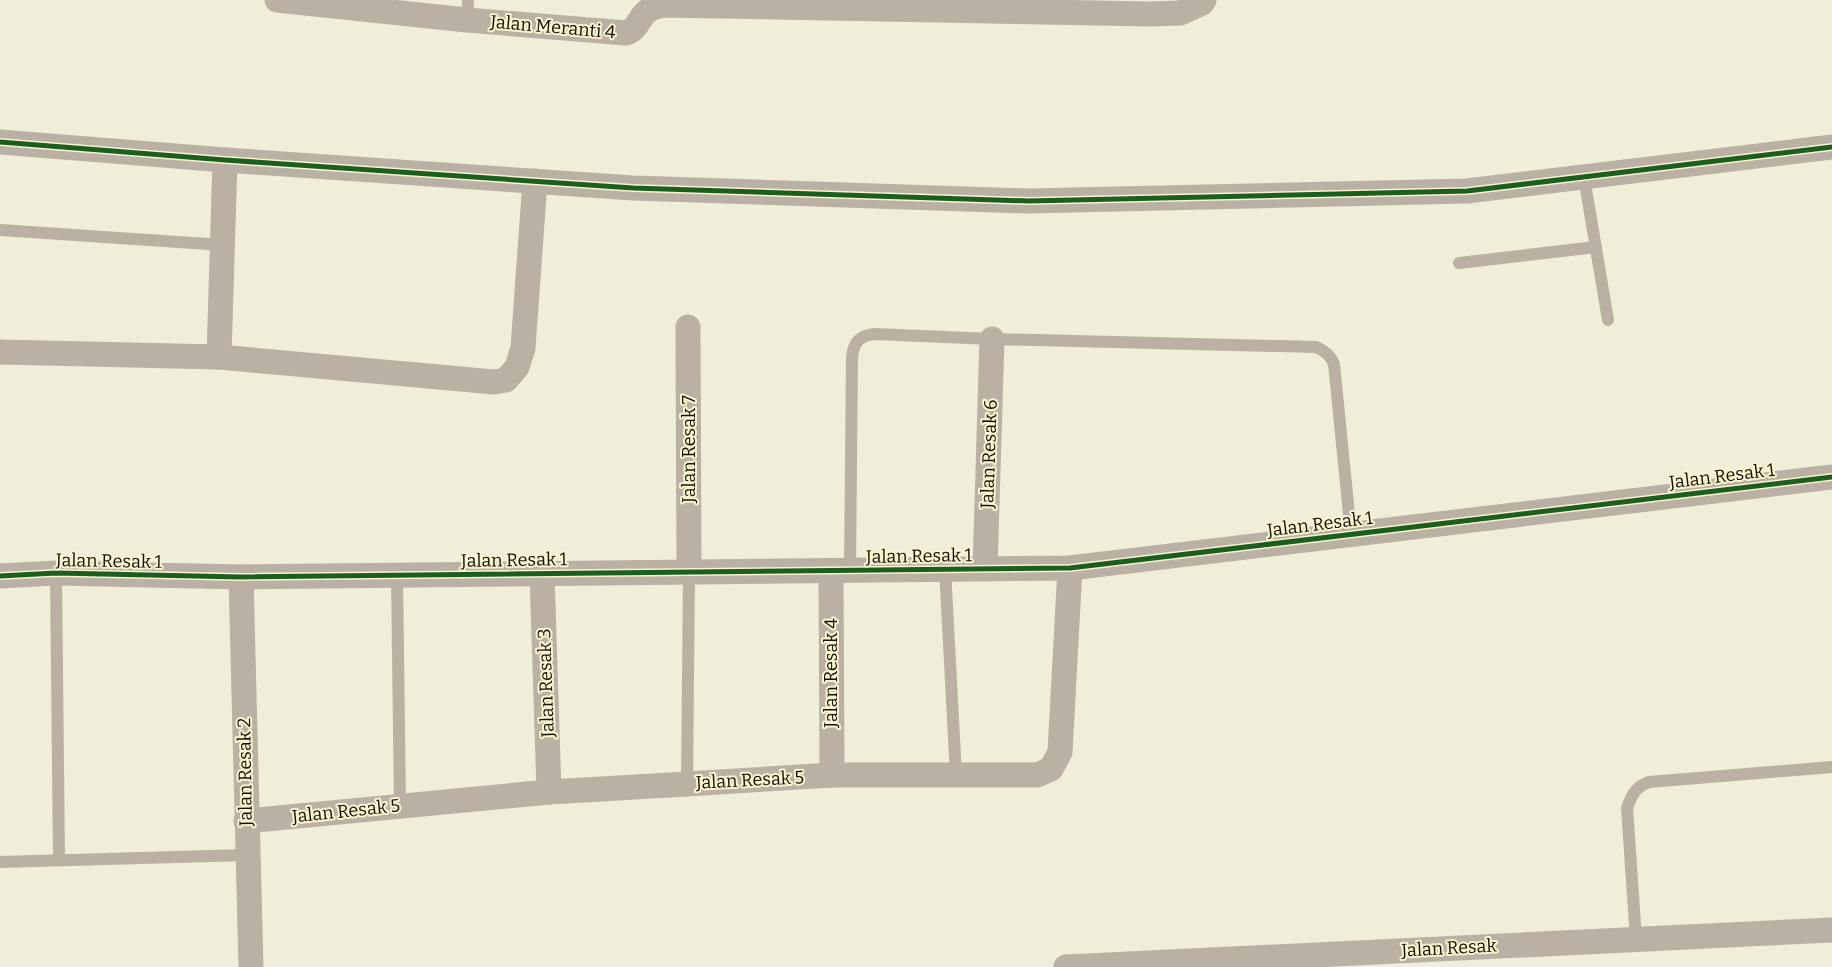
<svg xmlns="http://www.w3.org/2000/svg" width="1832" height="967" font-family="Bitter,serif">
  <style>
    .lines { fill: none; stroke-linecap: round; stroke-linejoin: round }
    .lane { stroke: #bab0a3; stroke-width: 12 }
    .street { stroke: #bab0a3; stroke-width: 25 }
    .cycleway-casing { stroke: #f9f3d0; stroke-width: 8 }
    .cycleway { stroke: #1b5e20; stroke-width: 5 }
    .labels { text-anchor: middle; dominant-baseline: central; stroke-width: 4; stroke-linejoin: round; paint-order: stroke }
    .street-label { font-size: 18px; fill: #131005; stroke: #f9f3d0 }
  </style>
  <rect width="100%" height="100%" fill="#f0edd9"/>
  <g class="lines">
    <g class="lane">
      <path d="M 467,20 L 468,0"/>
      <path d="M 1584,177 L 1608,320"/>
      <path d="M 0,230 L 223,245"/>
      <path d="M 1459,263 L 1596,247"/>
      <path d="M 945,569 L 956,775"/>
      <path d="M 850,570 L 852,357 C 854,342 859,336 874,334 L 992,339 L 1316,347 C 1325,351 1330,355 1334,364 L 1351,534"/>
      <path d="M 56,573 L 59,860"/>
      <path d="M 397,575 L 400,806"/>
      <path d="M 687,784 L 689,572"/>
      <path d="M 0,862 L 247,855"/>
      <path d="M 1636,939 L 1627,808 C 1632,795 1635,787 1649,782 L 1832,767"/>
    </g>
    <g class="street">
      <path d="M 277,0 L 467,20 L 626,33 C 643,28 636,8 665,5 L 1150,14 L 1180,13 L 1202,3 L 1204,0"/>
      <path d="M 0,142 L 225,160 L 633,188 L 1029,201 L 1467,191 L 1832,147"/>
      <path d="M 688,327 L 689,572"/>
      <path d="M 0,352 L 219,357 L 494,382 L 506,380 L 517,367 L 523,348 L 535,181"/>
      <path d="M 219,357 L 225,160"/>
      <path d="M 985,569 L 992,339"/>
      <path d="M 831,571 L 832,775"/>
      <path d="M 542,573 L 549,792"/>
      <path d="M 0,576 L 56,573 L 241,577 L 1070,568 L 1832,477"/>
      <path d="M 241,577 L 251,967"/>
      <path d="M 246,821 L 549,792 L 687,784 L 832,775 L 1037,775 L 1051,769 L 1060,752 L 1070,568"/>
      <path d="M 1066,967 L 1832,930"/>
    </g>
    <g class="cycleway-casing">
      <g id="cycleway">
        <path d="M 0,142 L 225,160 L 633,188 L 1029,201 L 1467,191 L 1832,147"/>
        <path d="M 0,576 L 56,573 L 241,577 L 1070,568 L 1832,477"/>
      </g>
    </g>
    <use href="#cycleway" class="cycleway"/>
  </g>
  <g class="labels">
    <g class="street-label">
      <text transform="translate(553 27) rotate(5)">Jalan Meranti 4</text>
      <text transform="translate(689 449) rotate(-90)">Jalan Resak 7</text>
      <text transform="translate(989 454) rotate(-88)">Jalan Resak 6</text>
      <text transform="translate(1722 476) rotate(-7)">Jalan Resak 1</text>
      <text transform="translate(1320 524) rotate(-7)">Jalan Resak 1</text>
      <text transform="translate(919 556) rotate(-1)">Jalan Resak 1</text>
      <text transform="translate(514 560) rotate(-1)">Jalan Resak 1</text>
      <text transform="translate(109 561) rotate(1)">Jalan Resak 1</text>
      <text transform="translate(831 673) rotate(-90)">Jalan Resak 4</text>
      <text transform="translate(546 683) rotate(-92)">Jalan Resak 3</text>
      <text transform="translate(245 772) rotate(-91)">Jalan Resak 2</text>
      <text transform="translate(750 780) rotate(-3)">Jalan Resak 5</text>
      <text transform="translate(346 811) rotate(-6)">Jalan Resak 5</text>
      <text transform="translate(1449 948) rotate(-3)">Jalan Resak</text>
    </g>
  </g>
</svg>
